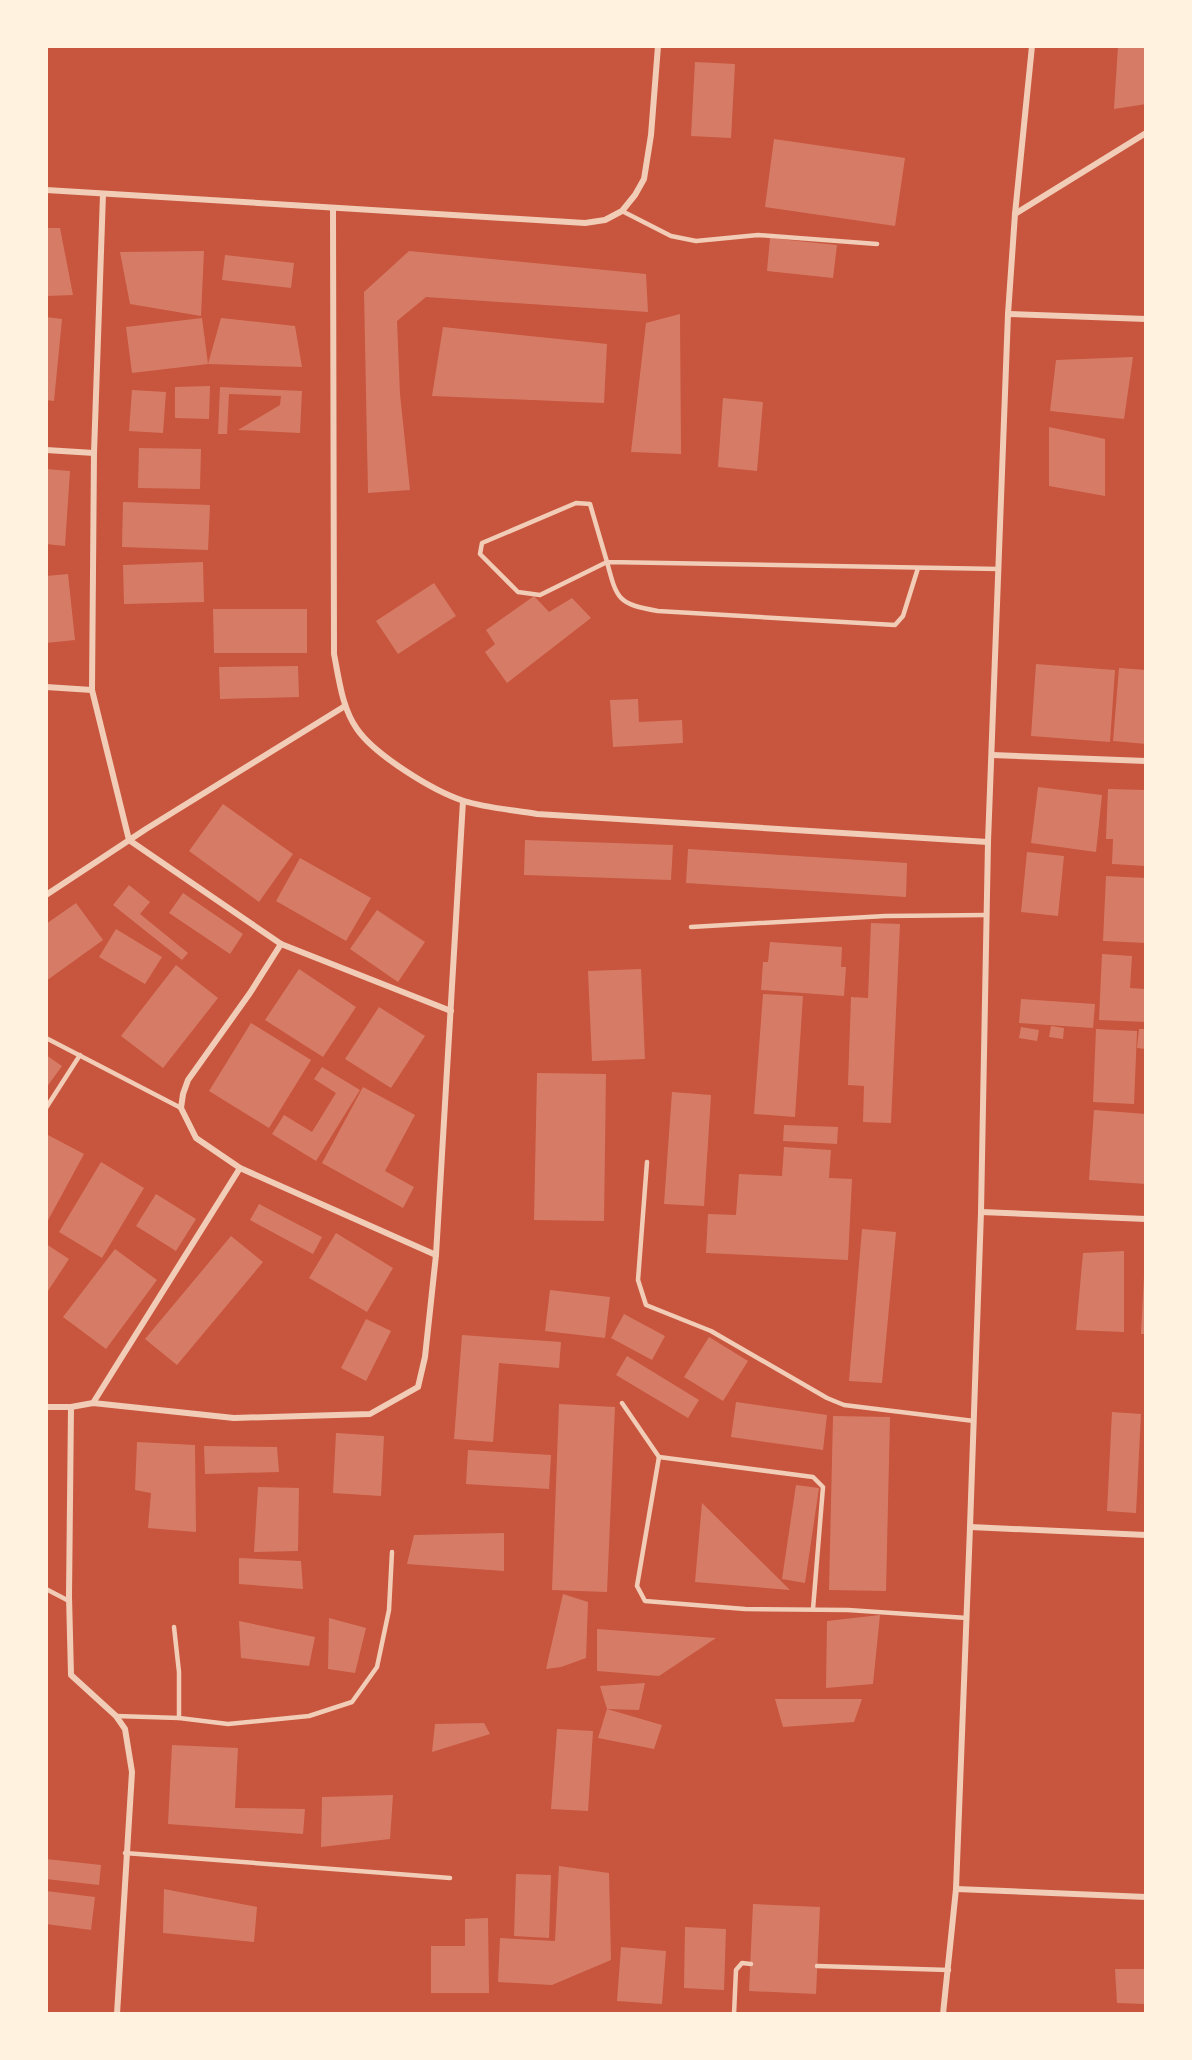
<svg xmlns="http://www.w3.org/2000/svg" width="1192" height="2060" font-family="'Nunito Sans',sans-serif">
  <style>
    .building { fill: #d67c66 }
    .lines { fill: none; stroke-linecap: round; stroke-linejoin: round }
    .service { stroke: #f1ccb7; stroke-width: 4.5 }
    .minor { stroke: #f1ccb7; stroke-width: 6 }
  </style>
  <rect width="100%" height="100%" fill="#c8553d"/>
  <g class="building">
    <path d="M 1118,46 L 1146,46 L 1146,104 L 1114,109 Z"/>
    <path d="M 695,62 L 735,64 L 731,138 L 691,136 Z"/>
    <path d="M 774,139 L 905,158 L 895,226 L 765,207 Z"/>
    <path d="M 46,228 L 60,228 L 73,295 L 46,296 Z"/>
    <path d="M 770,238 L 837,245 L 833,278 L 767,271 Z"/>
    <path d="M 204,251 L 201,316 L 130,304 L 120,252 Z"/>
    <path d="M 409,251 L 646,274 L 648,312 L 426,297 L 397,321 L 400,394 L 410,490 L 368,493 L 364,292 Z"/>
    <path d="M 225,255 L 294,263 L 291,288 L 222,280 Z"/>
    <path d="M 680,314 L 681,454 L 631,452 L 646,323 Z"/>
    <path d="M 46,317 L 62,319 L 54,401 L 46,400 Z"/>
    <path d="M 202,318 L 208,364 L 132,373 L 126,327 Z"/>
    <path d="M 221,318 L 295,326 L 302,367 L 208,364 Z"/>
    <path d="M 443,327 L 607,344 L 604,403 L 432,396 Z"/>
    <path d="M 1133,357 L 1124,419 L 1050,411 L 1056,360 Z"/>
    <path d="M 210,386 L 209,419 L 175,418 L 175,387 Z"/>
    <path d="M 220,387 L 302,391 L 300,433 L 238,430 L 280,405 L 281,396 L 229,394 L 227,434 L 218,434 Z"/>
    <path d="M 132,390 L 166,392 L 163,433 L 129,431 Z"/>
    <path d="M 723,398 L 763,402 L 757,471 L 718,467 Z"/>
    <path d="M 1049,427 L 1105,439 L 1105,496 L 1049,486 Z"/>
    <path d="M 139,448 L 201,449 L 200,489 L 138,488 Z"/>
    <path d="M 46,469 L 70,471 L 65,546 L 46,544 Z"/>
    <path d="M 123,502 L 210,505 L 208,550 L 122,547 Z"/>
    <path d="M 203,562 L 204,602 L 124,604 L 123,565 Z"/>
    <path d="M 68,574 L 75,640 L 46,643 L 46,576 Z"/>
    <path d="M 434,583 L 456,616 L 398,654 L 376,621 Z"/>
    <path d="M 534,596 L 549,612 L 572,598 L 591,618 L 507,683 L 485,652 L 495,644 L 486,630 Z"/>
    <path d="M 213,609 L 307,609 L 307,653 L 214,653 Z"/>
    <path d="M 1036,664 L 1115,670 L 1110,742 L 1031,736 Z"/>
    <path d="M 298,666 L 299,697 L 220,699 L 219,667 Z"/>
    <path d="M 1119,668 L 1146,670 L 1146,744 L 1113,741 Z"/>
    <path d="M 638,699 L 639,722 L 682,720 L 683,743 L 613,747 L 610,700 Z"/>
    <path d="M 1038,787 L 1102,795 L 1096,852 L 1031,843 Z"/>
    <path d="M 1108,789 L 1146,790 L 1146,866 L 1112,864 L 1113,839 L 1106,839 Z"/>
    <path d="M 223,804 L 293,854 L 259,902 L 189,851 Z"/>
    <path d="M 525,840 L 673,845 L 671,880 L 524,875 Z"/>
    <path d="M 688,849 L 907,863 L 906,897 L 686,883 Z"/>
    <path d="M 1027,852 L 1064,856 L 1058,916 L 1021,912 Z"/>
    <path d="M 300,858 L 371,898 L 346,941 L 276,901 Z"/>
    <path d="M 1106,876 L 1146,878 L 1146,943 L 1103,941 Z"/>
    <path d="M 129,885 L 150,902 L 140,914 L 188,953 L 182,960 L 113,905 Z"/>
    <path d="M 183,893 L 243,934 L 230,954 L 169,913 Z"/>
    <path d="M 76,903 L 103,940 L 46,981 L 46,924 Z"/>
    <path d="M 377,910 L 425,942 L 398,982 L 350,949 Z"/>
    <path d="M 871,923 L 900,924 L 891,1123 L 863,1122 L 864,1086 L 848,1085 L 851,997 L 868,998 Z"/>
    <path d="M 116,929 L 162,957 L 145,984 L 99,957 Z"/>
    <path d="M 770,942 L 842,947 L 841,967 L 846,967 L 844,996 L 761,990 L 763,962 L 768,962 Z"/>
    <path d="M 1102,954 L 1132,956 L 1130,988 L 1146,989 L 1146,1022 L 1099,1020 Z"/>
    <path d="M 176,965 L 218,998 L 163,1068 L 121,1036 Z"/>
    <path d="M 299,969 L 356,1007 L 323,1057 L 265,1020 Z"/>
    <path d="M 641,969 L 645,1059 L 592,1061 L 588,971 Z"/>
    <path d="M 763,994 L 803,996 L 795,1117 L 754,1114 Z"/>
    <path d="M 1021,999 L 1095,1004 L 1093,1028 L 1019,1023 Z"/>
    <path d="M 379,1007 L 425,1036 L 391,1088 L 345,1059 Z"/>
    <path d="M 251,1023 L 311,1060 L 269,1128 L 209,1091 Z"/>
    <path d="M 1051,1026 L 1064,1028 L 1063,1039 L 1049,1037 Z"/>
    <path d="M 1021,1027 L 1039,1030 L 1037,1041 L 1019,1038 Z"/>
    <path d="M 1096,1029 L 1137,1031 L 1134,1104 L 1093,1102 Z"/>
    <path d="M 1139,1029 L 1146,1029 L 1146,1049 L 1137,1048 Z"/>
    <path d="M 46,1055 L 62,1066 L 46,1088 Z"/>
    <path d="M 322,1067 L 360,1090 L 316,1161 L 272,1134 L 284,1115 L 312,1132 L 336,1093 L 314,1079 Z"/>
    <path d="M 537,1073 L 606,1074 L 604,1221 L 534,1220 Z"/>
    <path d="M 363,1087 L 415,1115 L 385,1171 L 414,1187 L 403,1208 L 322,1163 Z"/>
    <path d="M 672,1092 L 711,1095 L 704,1206 L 664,1204 Z"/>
    <path d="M 1094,1110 L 1146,1114 L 1146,1184 L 1089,1180 Z"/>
    <path d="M 784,1125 L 838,1127 L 837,1144 L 783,1141 Z"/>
    <path d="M 46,1134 L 84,1154 L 46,1224 Z"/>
    <path d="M 784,1147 L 831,1150 L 829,1178 L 852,1179 L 848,1260 L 706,1253 L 708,1214 L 736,1215 L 739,1174 L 782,1176 Z"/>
    <path d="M 101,1162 L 144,1188 L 102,1258 L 59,1232 Z"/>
    <path d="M 156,1194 L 196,1219 L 176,1251 L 136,1226 Z"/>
    <path d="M 259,1204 L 322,1237 L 313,1254 L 250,1220 Z"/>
    <path d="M 862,1229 L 896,1232 L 882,1383 L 849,1381 Z"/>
    <path d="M 336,1233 L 393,1268 L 367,1312 L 309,1278 Z"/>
    <path d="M 231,1236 L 263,1262 L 177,1365 L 145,1339 Z"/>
    <path d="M 46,1244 L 69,1259 L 46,1294 Z"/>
    <path d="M 115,1249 L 157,1280 L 106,1349 L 63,1317 Z"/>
    <path d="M 1124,1251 L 1124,1332 L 1076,1330 L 1083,1253 Z"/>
    <path d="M 1144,1276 L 1146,1277 L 1146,1334 L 1141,1334 Z"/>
    <path d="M 550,1290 L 610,1297 L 605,1338 L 545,1331 Z"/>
    <path d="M 624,1314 L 665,1336 L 652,1360 L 611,1338 Z"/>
    <path d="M 366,1319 L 391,1331 L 366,1381 L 341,1368 Z"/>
    <path d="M 462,1335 L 561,1342 L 559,1368 L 499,1363 L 493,1442 L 454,1439 Z"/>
    <path d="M 709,1337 L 748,1361 L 723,1401 L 684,1377 Z"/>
    <path d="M 627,1356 L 699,1400 L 688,1418 L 616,1375 Z"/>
    <path d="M 736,1402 L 827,1415 L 823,1450 L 731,1437 Z"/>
    <path d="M 559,1404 L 615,1407 L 607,1592 L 552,1590 Z"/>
    <path d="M 1112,1412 L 1141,1414 L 1136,1513 L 1107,1511 Z"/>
    <path d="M 833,1416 L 890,1417 L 886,1591 L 829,1590 Z"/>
    <path d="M 336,1433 L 384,1436 L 381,1496 L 333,1493 Z"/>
    <path d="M 137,1442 L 195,1445 L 196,1532 L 148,1528 L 151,1493 L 135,1490 Z"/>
    <path d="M 204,1446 L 277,1447 L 279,1472 L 205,1474 Z"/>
    <path d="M 468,1450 L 551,1455 L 549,1489 L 466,1484 Z"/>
    <path d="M 796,1485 L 819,1488 L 805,1583 L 782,1579 Z"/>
    <path d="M 258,1487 L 299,1488 L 298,1551 L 254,1552 Z"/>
    <path d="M 702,1503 L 790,1590 L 695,1582 Z"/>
    <path d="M 504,1533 L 504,1571 L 407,1564 L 414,1535 Z"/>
    <path d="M 239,1558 L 301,1561 L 303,1589 L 239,1584 Z"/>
    <path d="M 563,1594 L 588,1602 L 586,1658 L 561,1667 L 546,1669 Z"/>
    <path d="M 880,1615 L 873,1684 L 826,1688 L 827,1621 Z"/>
    <path d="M 329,1618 L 366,1628 L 355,1673 L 328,1669 Z"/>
    <path d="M 239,1621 L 315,1637 L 309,1666 L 241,1658 Z"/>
    <path d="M 597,1629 L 716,1638 L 659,1676 L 597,1671 Z"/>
    <path d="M 645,1683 L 639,1710 L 607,1709 L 600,1686 Z"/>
    <path d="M 775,1699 L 862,1699 L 854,1722 L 783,1727 Z"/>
    <path d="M 607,1709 L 662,1725 L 654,1749 L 598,1738 Z"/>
    <path d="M 484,1723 L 490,1734 L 432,1752 L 435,1724 Z"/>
    <path d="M 557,1729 L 593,1731 L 588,1811 L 551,1809 Z"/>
    <path d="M 172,1745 L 238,1748 L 235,1808 L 305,1809 L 303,1834 L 168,1824 Z"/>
    <path d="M 393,1795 L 390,1839 L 321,1847 L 322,1797 Z"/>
    <path d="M 46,1859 L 101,1865 L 99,1885 L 46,1879 Z"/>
    <path d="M 559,1866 L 609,1873 L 611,1960 L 552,1985 L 498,1982 L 500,1938 L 555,1941 Z"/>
    <path d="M 516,1874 L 551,1875 L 549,1938 L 514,1936 Z"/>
    <path d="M 164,1889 L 257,1907 L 254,1942 L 163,1933 Z"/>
    <path d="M 46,1891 L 95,1897 L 91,1930 L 46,1924 Z"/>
    <path d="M 753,1904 L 820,1907 L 816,1994 L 749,1991 Z"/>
    <path d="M 488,1918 L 489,1993 L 431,1993 L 431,1946 L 465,1946 L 465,1919 Z"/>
    <path d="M 685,1927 L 726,1929 L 724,1990 L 684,1988 Z"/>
    <path d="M 621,1947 L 666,1951 L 662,2004 L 617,2001 Z"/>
    <path d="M 1115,1969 L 1146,1969 L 1146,2004 L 1117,2003 Z"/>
  </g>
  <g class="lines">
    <g class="service">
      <path d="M 622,211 L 671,236 L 696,241 L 758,235 L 877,244"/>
      <path d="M 918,568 L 903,616 L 895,625 L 658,611 C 618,604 617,600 607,562 L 540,595 L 518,592 L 480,554 L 482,543 L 576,503 L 590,504 L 607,562 L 999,569"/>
      <path d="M 691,927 L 885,916 L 987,915"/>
      <path d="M 46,1038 L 181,1108"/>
      <path d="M 46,1108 L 80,1055"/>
      <path d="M 647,1162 L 638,1280 L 646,1305 L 711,1331 L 827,1398 L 844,1405 L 974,1421"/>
      <path d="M 622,1403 L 659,1457 L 813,1477 L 823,1487 L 813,1609"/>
      <path d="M 659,1457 L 637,1586 L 645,1601 L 745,1609 L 848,1610 L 967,1618"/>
      <path d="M 46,1589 L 69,1601"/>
      <path d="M 174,1627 L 179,1672 L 179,1718"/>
      <path d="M 116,1716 L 179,1718 L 228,1724 L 309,1716 L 352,1702 L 377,1667 L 389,1610 L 392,1552"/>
      <path d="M 125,1853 L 450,1878"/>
      <path d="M 817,1966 L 949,1970"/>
      <path d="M 734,2014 L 736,1970 L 742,1963 L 751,1964"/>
    </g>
    <g class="minor">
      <path d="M 46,190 L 585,223 L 605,220 L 622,211 L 635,195 L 644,179 L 651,135 L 658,46"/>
      <path d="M 103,194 L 94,453 L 92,690 L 129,840 L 281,944 L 451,1011"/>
      <path d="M 333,209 L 334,654 C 339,679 342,708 357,729 C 375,755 433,791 464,801 C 487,808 513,810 537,814 L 988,842"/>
      <path d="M 1015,214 L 1146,133"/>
      <path d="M 1008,314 L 1146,319"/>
      <path d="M 46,450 L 94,453"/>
      <path d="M 46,687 L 92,690"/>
      <path d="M 992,755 L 1146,761"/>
      <path d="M 46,895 L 146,829 L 345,706"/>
      <path d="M 281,944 L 250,993 L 188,1080 L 183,1094 L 181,1108 L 196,1138 L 240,1168 L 436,1255"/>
      <path d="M 981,1212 L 1146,1219"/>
      <path d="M 93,1403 L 240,1168"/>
      <path d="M 46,1407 L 71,1407 L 93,1403 L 234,1418 L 370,1414 L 418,1387 L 425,1357 L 436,1255 L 463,801"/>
      <path d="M 71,1407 L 69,1596 L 71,1675 L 116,1716 L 125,1729 L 132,1772 L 117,2014"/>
      <path d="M 970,1527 L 1146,1535"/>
      <path d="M 956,1889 L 1146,1897"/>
      <path d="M 943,2014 L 956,1889 L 970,1527 L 981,1212 L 988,842 L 1008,314 L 1015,214 L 1032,46"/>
    </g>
  </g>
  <rect width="1192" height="2060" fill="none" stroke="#fff3e0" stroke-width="96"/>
</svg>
